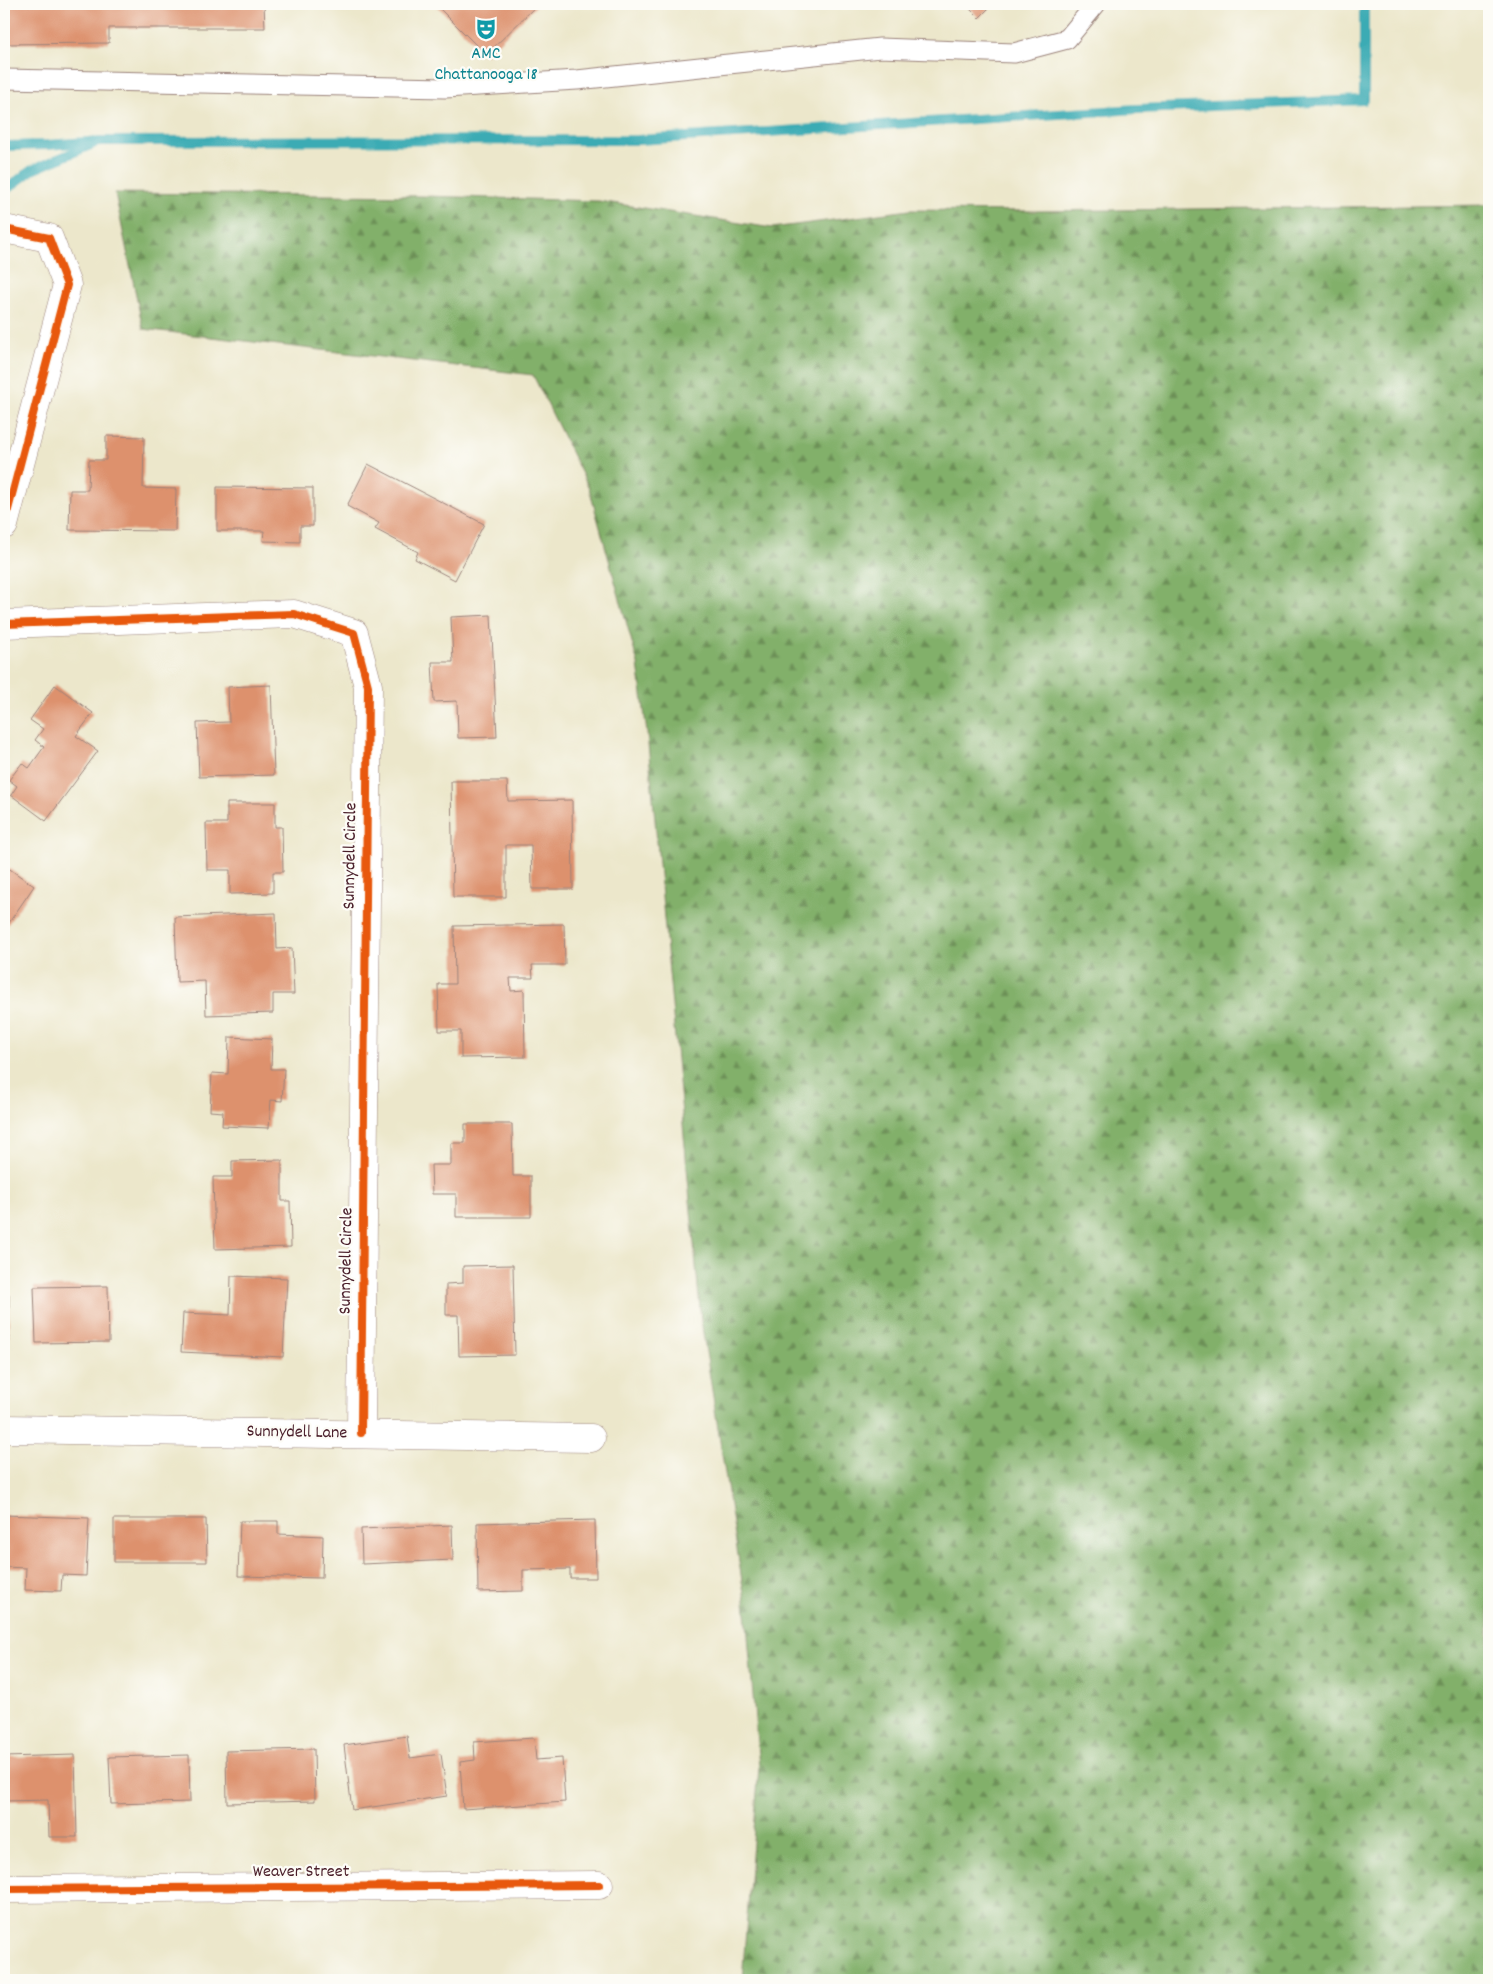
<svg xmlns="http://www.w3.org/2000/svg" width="1493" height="1984" font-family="Dekko,sans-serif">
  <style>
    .forest { fill: url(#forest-firs); stroke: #66684a }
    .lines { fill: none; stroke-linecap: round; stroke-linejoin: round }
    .stream { stroke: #3aabb4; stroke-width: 10 }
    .building { fill: #dd916d }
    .service-casing { stroke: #9b837b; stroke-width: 21 }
    .minor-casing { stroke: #9b837b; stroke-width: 29 }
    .service { stroke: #fff; stroke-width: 19 }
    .minor { stroke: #fff; stroke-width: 28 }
    .cycleway-casing { stroke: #fdfcf7; stroke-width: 11 }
    .cycleway { stroke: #e8590c; stroke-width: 8 }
    .labels { text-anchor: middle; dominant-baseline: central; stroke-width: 4.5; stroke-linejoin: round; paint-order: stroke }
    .culture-label { font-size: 18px; fill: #0d838f; stroke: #fdfcf7 }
    .street-label { font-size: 18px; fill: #4a1f2b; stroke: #fdfcf7 }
  </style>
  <defs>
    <pattern id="forest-firs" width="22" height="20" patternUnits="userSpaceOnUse" patternTransform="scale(1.25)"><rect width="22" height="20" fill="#82b06a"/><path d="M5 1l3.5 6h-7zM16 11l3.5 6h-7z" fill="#6c8f57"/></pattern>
  </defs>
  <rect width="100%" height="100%" fill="#fdfcf7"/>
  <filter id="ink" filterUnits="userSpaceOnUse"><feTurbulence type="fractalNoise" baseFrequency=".02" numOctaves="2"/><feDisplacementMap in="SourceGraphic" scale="10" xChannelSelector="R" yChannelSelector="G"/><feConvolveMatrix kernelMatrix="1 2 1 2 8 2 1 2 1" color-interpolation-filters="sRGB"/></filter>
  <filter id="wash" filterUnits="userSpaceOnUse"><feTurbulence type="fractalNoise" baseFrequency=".0096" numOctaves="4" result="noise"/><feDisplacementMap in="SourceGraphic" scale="20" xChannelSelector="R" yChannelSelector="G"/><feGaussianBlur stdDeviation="1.12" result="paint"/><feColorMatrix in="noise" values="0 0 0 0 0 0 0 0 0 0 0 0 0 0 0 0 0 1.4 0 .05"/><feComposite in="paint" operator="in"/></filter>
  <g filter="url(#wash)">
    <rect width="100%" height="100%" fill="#ece7cb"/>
    <path class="forest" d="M 115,193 L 423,196 L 599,201 L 772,228 L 910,210 L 1036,211 L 1489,205 L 1489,1980 L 742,1980 L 759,1767 L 745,1600 L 701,1320 L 647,733 L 638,664 L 589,488 L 533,375 L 143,329 Z"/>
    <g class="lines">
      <g class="stream">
        <path d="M 4,146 L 47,145 L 101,141 L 638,140 L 1138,109 L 1364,100 L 1364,4"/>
        <path d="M 4,191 L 32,170 L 93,144"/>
      </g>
    </g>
    <g id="blocks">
      <g class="building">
        <path d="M 4,4 L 264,4 L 265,28 L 109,28 L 109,43 L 4,44 Z"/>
        <path d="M 435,4 L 538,4 L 486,55 Z"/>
        <path d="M 965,4 L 993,4 L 979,18 Z"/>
        <path d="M 106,436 L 144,437 L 143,488 L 176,489 L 175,531 L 69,530 L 70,490 L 88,490 L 89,460 L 106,460 Z"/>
        <path d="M 368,464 L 484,524 L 455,580 L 415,559 L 418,552 L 375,529 L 379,523 L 347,506 Z"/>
        <path d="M 217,487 L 313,488 L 313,526 L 300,526 L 300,542 L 263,541 L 264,531 L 217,531 Z"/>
        <path d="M 491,615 L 497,737 L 458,738 L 457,701 L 434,702 L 432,662 L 453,662 L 451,617 Z"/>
        <path d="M 55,685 L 93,713 L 76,736 L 98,751 L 46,821 L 11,795 L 17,786 L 9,780 L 22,763 L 29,768 L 44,747 L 35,740 L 43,729 L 30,720 Z"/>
        <path d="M 271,685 L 274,775 L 199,777 L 197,723 L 229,722 L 228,687 Z"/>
        <path d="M 451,781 L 507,781 L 508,801 L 572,800 L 573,889 L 532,889 L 531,845 L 506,845 L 506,897 L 453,897 Z"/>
        <path d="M 227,803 L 275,803 L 275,827 L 282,827 L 283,872 L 273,872 L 273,893 L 230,894 L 230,870 L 207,870 L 206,823 L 227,823 Z"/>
        <path d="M 4,865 L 34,886 L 4,930 Z"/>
        <path d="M 276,913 L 277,949 L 292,948 L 294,994 L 273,994 L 273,1013 L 206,1015 L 205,981 L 177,982 L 175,917 Z"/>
        <path d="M 564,924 L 565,965 L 532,965 L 533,978 L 510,978 L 511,991 L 524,990 L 525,1057 L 461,1058 L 461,1031 L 439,1031 L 438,984 L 455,984 L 454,926 Z"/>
        <path d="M 229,1037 L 272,1039 L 271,1069 L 284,1069 L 282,1101 L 271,1100 L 269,1128 L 222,1126 L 223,1112 L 210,1111 L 212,1073 L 228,1074 Z"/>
        <path d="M 465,1124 L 512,1124 L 513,1176 L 531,1176 L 531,1217 L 456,1217 L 456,1194 L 432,1194 L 431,1165 L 451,1165 L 451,1143 L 465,1143 Z"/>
        <path d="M 282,1160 L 282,1201 L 290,1201 L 291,1247 L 215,1249 L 213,1177 L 232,1177 L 232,1161 Z"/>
        <path d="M 513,1265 L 515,1355 L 459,1356 L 458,1315 L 446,1315 L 446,1284 L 463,1283 L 463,1266 Z"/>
        <path d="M 231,1276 L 287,1278 L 283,1357 L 181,1352 L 183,1313 L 230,1315 Z"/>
        <path d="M 108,1286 L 109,1342 L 36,1343 L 34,1287 Z"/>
        <rect x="4" y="1295" width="5" height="45"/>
        <path d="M 4,1515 L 89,1518 L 86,1576 L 62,1575 L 61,1591 L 25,1590 L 26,1568 L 4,1567 Z"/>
        <path d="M 114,1519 L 206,1519 L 207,1562 L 114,1562 Z"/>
        <path d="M 595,1520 L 596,1578 L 570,1578 L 570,1569 L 523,1570 L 523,1591 L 478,1592 L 477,1523 Z"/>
        <path d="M 240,1521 L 278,1521 L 278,1534 L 323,1536 L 322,1578 L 238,1576 Z"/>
        <path d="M 452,1525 L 453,1560 L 362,1564 L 361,1529 Z"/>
        <path d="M 407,1736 L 410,1758 L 441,1754 L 447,1796 L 352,1810 L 344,1745 Z"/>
        <path d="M 534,1738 L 536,1760 L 562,1758 L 565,1802 L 463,1809 L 460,1762 L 475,1760 L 474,1742 Z"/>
        <path d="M 314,1749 L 315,1801 L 227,1803 L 226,1751 Z"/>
        <path d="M 75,1755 L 77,1837 L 49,1837 L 48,1800 L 4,1801 L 4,1757 Z"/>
        <path d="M 189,1755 L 190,1802 L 111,1804 L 109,1757 Z"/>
      </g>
    </g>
  </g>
  <g filter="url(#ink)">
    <use href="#blocks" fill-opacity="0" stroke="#9b837b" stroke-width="1"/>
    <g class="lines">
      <g class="service-casing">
        <path id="service" d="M 4,79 L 445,88 L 577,80 L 880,48 L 1014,53 L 1067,39 L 1096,4"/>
      </g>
      <g class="minor-casing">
        <g id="minor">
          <path d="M 4,229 L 49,238 L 67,285 L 4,525"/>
          <path d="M 4,624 L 294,614 L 354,633 L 368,686 L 361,1433"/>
          <path d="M 4,1429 L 591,1438"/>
          <path d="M 4,1889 L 599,1885"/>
        </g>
      </g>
      <use href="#service" class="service"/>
      <use href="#minor" class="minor"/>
      <g class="cycleway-casing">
        <g id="cycleway">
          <path d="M 4,229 L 49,238 L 67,285 L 4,525"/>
          <path d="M 4,624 L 294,614 L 354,633 L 368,686 L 361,1433"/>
          <path d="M 4,1889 L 599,1885"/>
        </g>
      </g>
      <use href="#cycleway" class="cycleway"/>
    </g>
  </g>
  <defs>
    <g id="theatre-bare" transform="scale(1.725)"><path d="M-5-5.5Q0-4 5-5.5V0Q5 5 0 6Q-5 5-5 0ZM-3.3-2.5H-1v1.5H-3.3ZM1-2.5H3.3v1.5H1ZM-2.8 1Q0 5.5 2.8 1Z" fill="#0f9aa8" stroke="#fdfcf7" stroke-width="2.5" paint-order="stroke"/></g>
  </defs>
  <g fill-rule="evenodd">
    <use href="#theatre-bare" x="486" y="29"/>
  </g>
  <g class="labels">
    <g class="culture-label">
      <text x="486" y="54">AMC<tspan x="486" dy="21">Chattanooga 18</tspan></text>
    </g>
    <g class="street-label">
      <text transform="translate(351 856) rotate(-89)">Sunnydell Circle</text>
      <text transform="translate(347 1261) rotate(-89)">Sunnydell Circle</text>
      <text transform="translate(297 1433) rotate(1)">Sunnydell Lane</text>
      <text x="301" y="1872">Weaver Street</text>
    </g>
  </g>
  <rect width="1493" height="1984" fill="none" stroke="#fdfcf7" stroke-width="20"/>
</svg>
